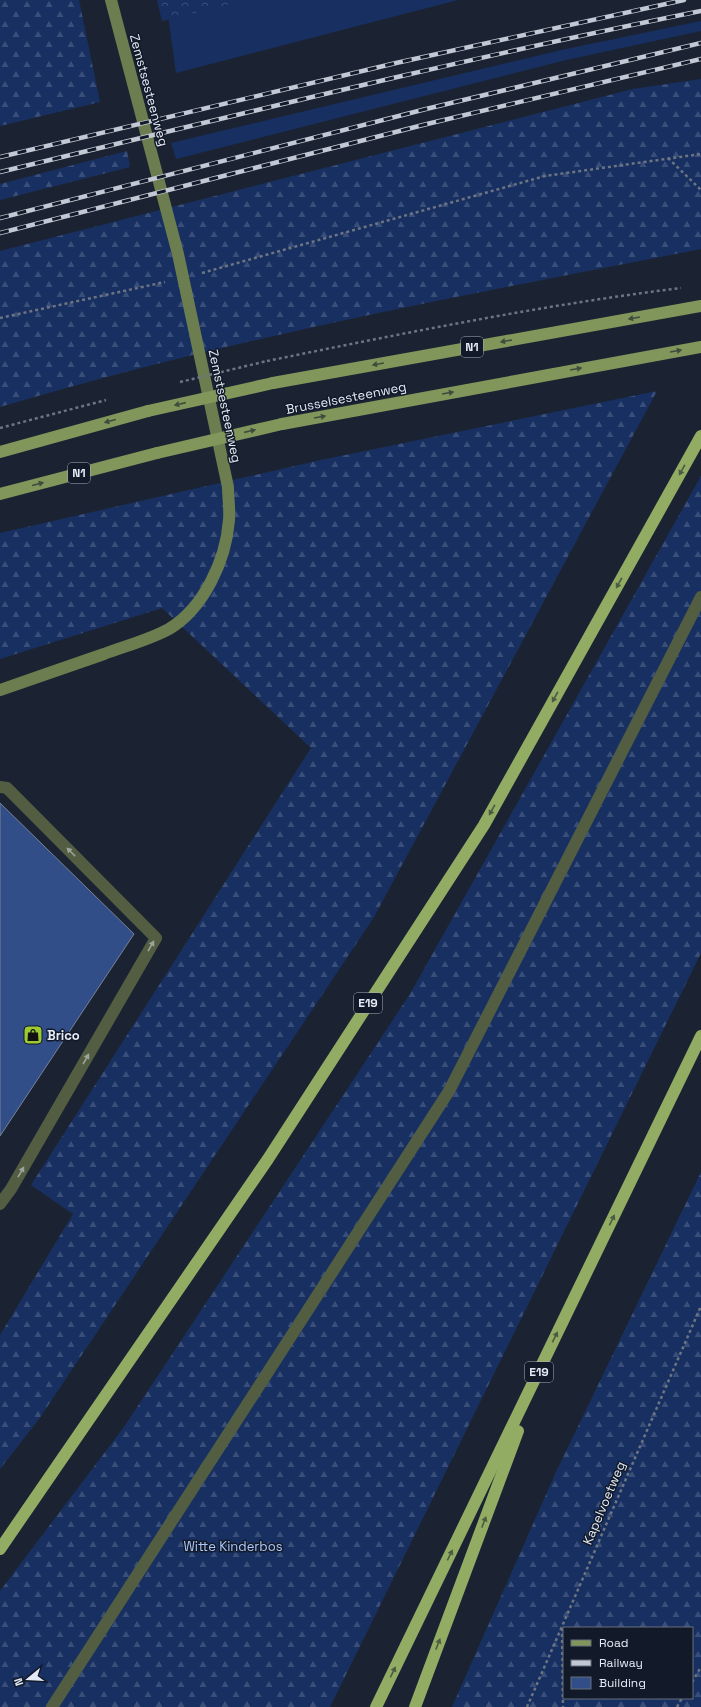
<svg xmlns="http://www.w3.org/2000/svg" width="701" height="1707" font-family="'Space Grotesk',sans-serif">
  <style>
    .grass { fill: #183061 }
    .forest { fill: url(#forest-firs); fill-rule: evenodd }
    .park { fill: url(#park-crowns) }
    .building { fill: #314e88; stroke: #788296 }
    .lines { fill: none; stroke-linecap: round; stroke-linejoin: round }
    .path { stroke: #6d7482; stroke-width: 2.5; stroke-dasharray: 3 3; stroke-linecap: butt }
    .lane { stroke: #525d41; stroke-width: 12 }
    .secondary { stroke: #6c7d4f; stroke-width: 12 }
    .primary { stroke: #80965a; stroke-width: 12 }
    .highway { stroke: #92ac64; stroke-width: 12 }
    .rail-casing { stroke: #c2c9d4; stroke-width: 4.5 }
    .rail { stroke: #121a29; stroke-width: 3; stroke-dasharray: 9; stroke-linecap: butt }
    .path-bridge { stroke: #6d7482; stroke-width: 2.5; stroke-dasharray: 3 3; stroke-linecap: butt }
    .primary-bridge { stroke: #80965a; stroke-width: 12 }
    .oneway { fill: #3e4c3d }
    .oneway2 { fill: #4c5c44 }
    .oneway3 { fill: #9ca49c }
    .labels { text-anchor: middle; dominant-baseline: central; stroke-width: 3; stroke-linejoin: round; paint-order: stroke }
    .shield { fill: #121a29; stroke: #a6acb8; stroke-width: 1 }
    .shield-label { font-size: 12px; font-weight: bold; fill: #e5ebf6 }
    .street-label { font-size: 13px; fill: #e5ebf6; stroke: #121a29 }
    .poi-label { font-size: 13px; font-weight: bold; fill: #e5ebf6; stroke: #121a29; text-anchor: start }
    .park-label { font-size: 13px; fill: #acc8fc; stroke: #121a29 }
  </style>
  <defs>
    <pattern id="forest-firs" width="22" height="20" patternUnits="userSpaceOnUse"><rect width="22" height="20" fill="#183061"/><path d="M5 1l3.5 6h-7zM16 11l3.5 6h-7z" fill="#394e78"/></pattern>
    <pattern id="park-crowns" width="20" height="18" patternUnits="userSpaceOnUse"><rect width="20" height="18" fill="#183061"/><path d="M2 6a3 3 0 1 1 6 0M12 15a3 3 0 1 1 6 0" fill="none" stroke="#394e78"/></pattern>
  </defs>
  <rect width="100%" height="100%" fill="#1b2333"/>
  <g class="grass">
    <path d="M 166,0 L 458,0 L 176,73 Z"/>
    <path d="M 701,21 L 701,31 L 566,60 L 176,159 L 171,143 L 566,49 Z"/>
  </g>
  <g class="forest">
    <path d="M 0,0 L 79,0 L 100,102 L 0,126 Z"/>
    <path d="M 701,79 L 701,249 C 466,295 230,338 0,407 L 0,251 L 633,89 Z"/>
    <path d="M 127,151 L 130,167 L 0,200 L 0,184 Z"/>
    <path d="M 657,391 L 374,917 L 39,1419 L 0,1469 L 0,1335 L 73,1214 L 31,1185 L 311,748 L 162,608 L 0,659 L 0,533 L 321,460 Z"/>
    <path d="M 701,476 L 701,953 L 330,1707 L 0,1707 L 0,1591 L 124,1427 L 410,994 Z"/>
    <path d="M 701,1172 L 701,1707 L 452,1707 L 556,1472 ZM 564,1628 L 692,1628 L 692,1698 L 564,1698 Z"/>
  </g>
  <path class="park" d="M 157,0 L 247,0 L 162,21 Z"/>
  <path class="building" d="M 0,803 L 134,934 L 0,1136 Z"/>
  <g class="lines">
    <g class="path">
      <path d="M 668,158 L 701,190"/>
      <path d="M 202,273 L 545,176 L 701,154"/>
      <path d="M 0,318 L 165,282"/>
      <path d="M 267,361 C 405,333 542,305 681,288"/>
      <path d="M 0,428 L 106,400"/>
      <path d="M 562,1628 L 563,1707"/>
      <path d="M 692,1682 L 701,1667"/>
      <path d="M 527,1707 L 701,1306"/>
      <path d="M 677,1707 L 682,1698"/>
    </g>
    <g class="lane">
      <path d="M 0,787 L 7,788 L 156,938 L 11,1189 L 0,1204"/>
      <path d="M 52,1707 L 449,1091 L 701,597"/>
    </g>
    <path class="secondary" d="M 0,690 C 35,678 69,666 104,654 C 125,646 149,640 169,629 C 204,608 226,560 229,520 C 230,509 228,498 228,487 L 178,254 L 111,0"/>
    <g class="primary">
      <path d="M 273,383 L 701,306"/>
      <path d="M 282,424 L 701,347"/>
      <path d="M 0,452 L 148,411"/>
      <path d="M 0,494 L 157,453"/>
    </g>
    <g class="highway">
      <path d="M 0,1549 L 268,1159 L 484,825 L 701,436"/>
      <path d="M 376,1707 L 701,1036"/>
      <path d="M 415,1707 L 518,1431"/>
    </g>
    <g class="rail-casing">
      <g id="rail">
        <path d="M 0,157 L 396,63 L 684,0"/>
        <path d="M 0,172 C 233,116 466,58 701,11"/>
        <path d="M 0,218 L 426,109 L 701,43"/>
        <path d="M 0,233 L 427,124 L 701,59"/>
      </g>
    </g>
    <use href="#rail" class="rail"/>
    <path class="path-bridge" d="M 180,382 L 267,361"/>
    <g class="primary-bridge">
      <path d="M 148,411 L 273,383"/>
      <path d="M 157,453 L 282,424"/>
    </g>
  </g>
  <defs><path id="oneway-solid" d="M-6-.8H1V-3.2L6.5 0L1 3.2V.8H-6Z"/></defs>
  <g class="oneway">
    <use href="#oneway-solid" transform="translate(634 318) rotate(170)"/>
    <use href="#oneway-solid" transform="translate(506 341) rotate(170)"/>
    <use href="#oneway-solid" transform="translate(676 351) rotate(-10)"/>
    <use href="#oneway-solid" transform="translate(378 364) rotate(170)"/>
    <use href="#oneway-solid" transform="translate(576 369) rotate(-10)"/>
    <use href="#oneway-solid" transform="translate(448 393) rotate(-10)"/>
    <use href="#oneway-solid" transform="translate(180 404) rotate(167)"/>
    <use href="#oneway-solid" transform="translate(320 417) rotate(-10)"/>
    <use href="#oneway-solid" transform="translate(110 421) rotate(165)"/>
    <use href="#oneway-solid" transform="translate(250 431) rotate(-13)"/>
    <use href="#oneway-solid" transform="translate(38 484) rotate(-15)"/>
  </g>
  <g class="oneway2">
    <use href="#oneway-solid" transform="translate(682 470) rotate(119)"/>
    <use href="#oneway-solid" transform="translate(619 583) rotate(119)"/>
    <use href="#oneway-solid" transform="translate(555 697) rotate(119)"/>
    <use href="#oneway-solid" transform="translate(492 810) rotate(119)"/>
    <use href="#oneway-solid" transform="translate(612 1220) rotate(-64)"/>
    <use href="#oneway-solid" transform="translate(555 1337) rotate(-64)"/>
    <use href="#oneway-solid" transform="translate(484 1522) rotate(-69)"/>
    <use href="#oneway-solid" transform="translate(450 1555) rotate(-64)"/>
    <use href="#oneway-solid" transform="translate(438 1644) rotate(-69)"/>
    <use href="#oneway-solid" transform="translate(393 1672) rotate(-64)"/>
  </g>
  <g class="oneway3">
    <use href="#oneway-solid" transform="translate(71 852) rotate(-135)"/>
    <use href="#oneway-solid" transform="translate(151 946) rotate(-60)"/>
    <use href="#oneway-solid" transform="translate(86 1059) rotate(-60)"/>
    <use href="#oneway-solid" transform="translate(21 1172) rotate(-60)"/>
  </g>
  <defs>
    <g id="shop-square" transform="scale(1)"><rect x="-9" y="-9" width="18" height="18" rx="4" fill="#9dca30" stroke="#121a29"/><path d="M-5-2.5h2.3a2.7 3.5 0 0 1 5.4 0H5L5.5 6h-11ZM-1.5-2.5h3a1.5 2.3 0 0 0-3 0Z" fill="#111"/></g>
  </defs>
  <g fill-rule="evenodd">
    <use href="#shop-square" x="33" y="1035"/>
  </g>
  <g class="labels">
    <g class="shield">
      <rect x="461" y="337" width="22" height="20" rx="3"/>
      <rect x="68" y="463" width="22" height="20" rx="3"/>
      <rect x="354" y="993" width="28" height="20" rx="3"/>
      <rect x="525" y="1362" width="28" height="20" rx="3"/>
    </g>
    <g class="shield-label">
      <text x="472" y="347">N1</text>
      <text x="79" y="473">N1</text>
      <text x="368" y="1003">E19</text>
      <text x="539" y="1372">E19</text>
    </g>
    <g class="street-label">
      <text transform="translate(149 90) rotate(75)">Zemstsesteenweg</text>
      <text transform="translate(346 398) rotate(-11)">Brusselsesteenweg</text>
      <text transform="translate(225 406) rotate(78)">Zemstsesteenweg</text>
      <text transform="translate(604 1503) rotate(-67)">Kapelvoetweg</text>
    </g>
    <g class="poi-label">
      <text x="47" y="1035">Brico</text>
    </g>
    <g class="park-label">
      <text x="233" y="1546">Witte Kinderbos</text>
    </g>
  </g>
  <rect x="563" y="1627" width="130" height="72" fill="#121a29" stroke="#666e7b"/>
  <rect x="571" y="1640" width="20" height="6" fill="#80965a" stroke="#666e7b"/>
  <text x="599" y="1647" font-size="12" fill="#e5ebf6">Road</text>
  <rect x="571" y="1660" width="20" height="6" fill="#c2c9d4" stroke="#666e7b"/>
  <text x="599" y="1667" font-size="12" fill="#e5ebf6">Railway</text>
  <rect x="571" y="1677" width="20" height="12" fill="#314e88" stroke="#666e7b"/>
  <text x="599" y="1687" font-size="12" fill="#e5ebf6">Building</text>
  <g transform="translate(28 1679) rotate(252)" stroke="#121a29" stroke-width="3" paint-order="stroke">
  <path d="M0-3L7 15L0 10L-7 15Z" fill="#e5ebf6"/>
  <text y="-6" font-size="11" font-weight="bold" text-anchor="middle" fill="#e5ebf6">N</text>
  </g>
</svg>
